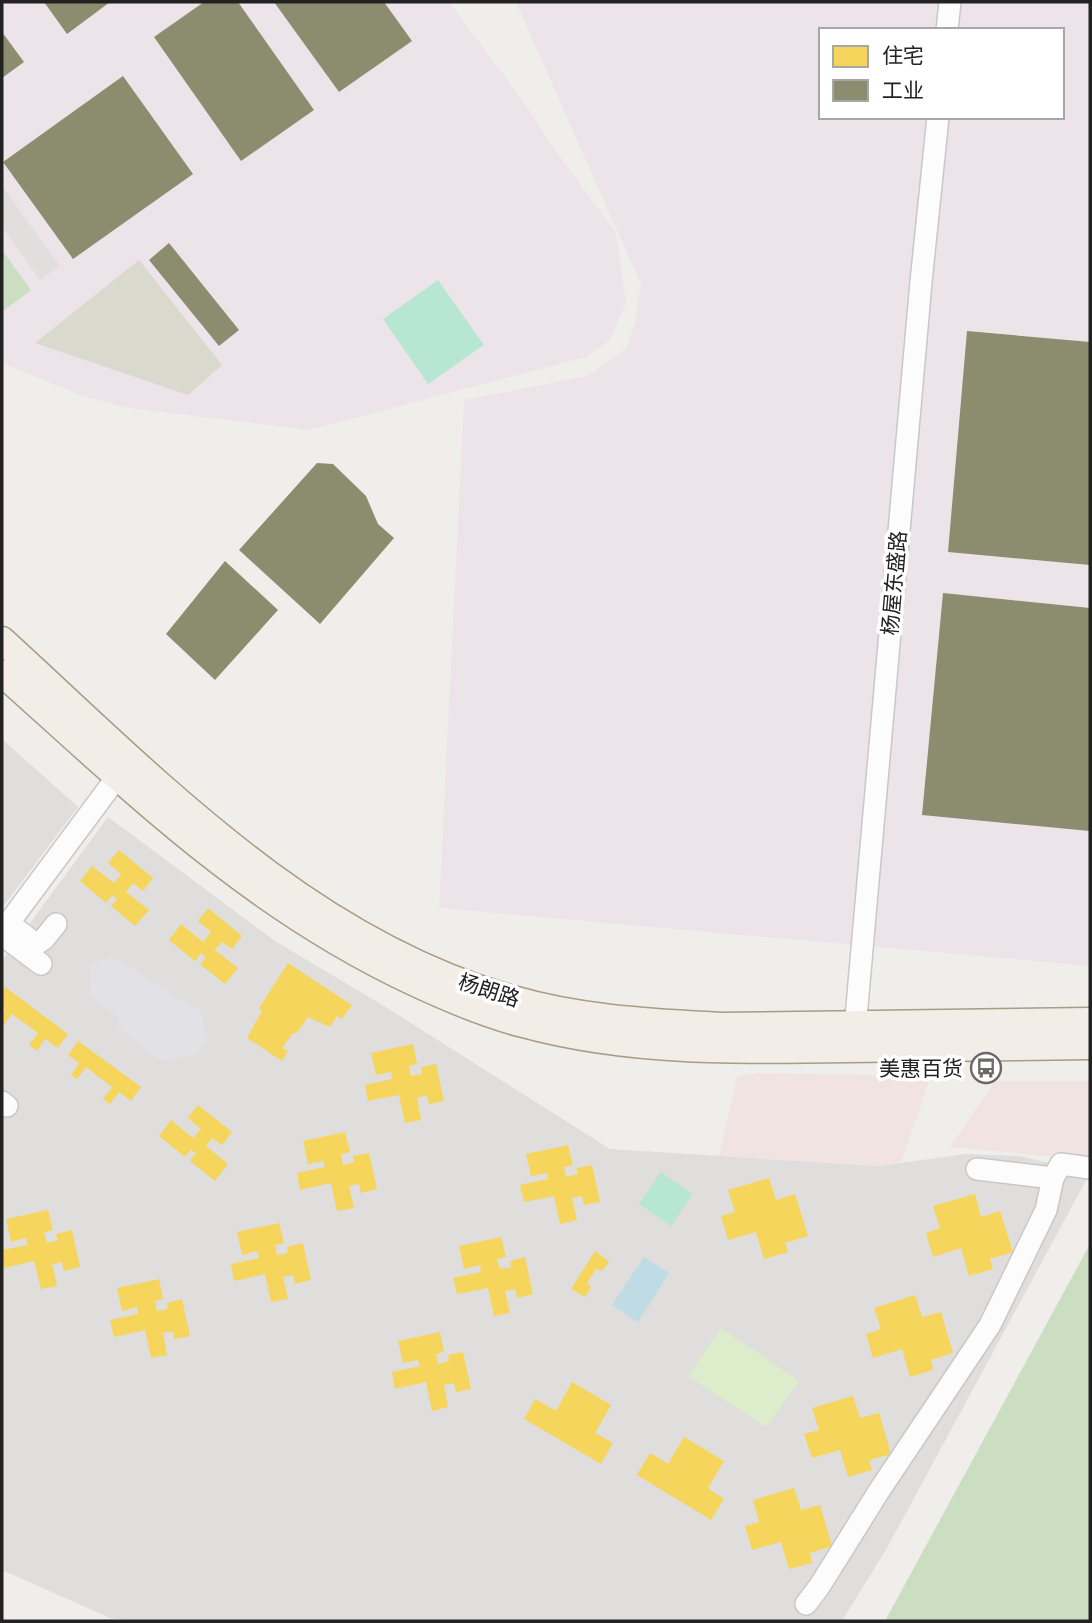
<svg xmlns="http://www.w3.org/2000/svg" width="1092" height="1623" font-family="'Space Grotesk','Noto Sans SC',sans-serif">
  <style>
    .residential { fill: #dfdedc }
    .commercial { fill: #f1e3e1 }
    .industrial { fill: #ede4e9; fill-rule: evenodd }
    .construction { fill: #d9d9cd }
    .grass { fill: #ddeccb }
    .forest { fill: #cbdec1 }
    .pitch { fill: #b7e6d2 }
    .parking { fill: #e0dfde }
    .plaza { fill: #e2e1e5 }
    .water { fill: #bfdbe3 }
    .homes { fill: #f6d55c }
    .industry { fill: #8c8c6e }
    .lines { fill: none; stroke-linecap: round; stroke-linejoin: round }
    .minor-casing { stroke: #c9c8c7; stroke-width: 24 }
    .major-casing { stroke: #a79c86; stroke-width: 29 }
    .minor { stroke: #fdfcfc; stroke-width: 21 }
    .major { stroke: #f3ede7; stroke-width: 26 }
    .labels { text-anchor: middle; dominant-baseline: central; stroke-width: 7; stroke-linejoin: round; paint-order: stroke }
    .street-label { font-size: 21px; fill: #222; stroke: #fff }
    .poi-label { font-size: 21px; fill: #222; stroke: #fff; text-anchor: end }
  </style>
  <rect width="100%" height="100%" fill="#f0eeeb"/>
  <g class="residential">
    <path d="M 2,739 L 78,807 L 2,908 Z"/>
    <path d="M 108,817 L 275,941 L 384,1006 L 610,1149 L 878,1166 L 966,1154 L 1020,1156 L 1090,1173 L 887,1548 L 842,1621 L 132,1621 L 110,1618 L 2,1570 L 2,961 Z"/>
  </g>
  <g class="commercial">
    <path d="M 758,1073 L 931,1076 L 901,1162 L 878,1166 L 719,1156 L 737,1076 Z"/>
    <path d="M 995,1081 L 1090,1081 L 1090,1160 L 950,1147 Z"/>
  </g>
  <g class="industrial">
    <path d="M 2,2 L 449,2 L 521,98 L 557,153 L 616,233 L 626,303 L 610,340 L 586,357 L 309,430 L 128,408 L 82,396 L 2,363 Z"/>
    <path d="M 516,2 L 1090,2 L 1090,966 L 439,908 L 464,400 L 587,376 L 626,349 L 634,325 L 641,285 ZM 821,30 L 1062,30 L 1062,117 L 821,117 Z"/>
  </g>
  <path class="construction" d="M 139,260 L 222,365 L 188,395 L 35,343 Z"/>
  <path class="grass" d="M 721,1328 L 799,1381 L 766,1427 L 688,1376 Z"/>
  <g class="forest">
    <path d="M 2,250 L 31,290 L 2,312 Z"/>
    <path d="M 1090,1244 L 1090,1621 L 885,1621 Z"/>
  </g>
  <g class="pitch">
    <path d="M 438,280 L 484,345 L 428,384 L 383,319 Z"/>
    <path d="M 661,1172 L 692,1194 L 671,1226 L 639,1204 Z"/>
  </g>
  <path class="parking" d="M 2,186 L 60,266 L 40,280 L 2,227 Z"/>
  <path class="plaza" d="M 113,957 L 201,1012 L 208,1040 L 197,1054 L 161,1061 L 119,1028 L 119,1019 L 90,995 L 91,963 Z"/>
  <path class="water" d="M 644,1257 L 669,1273 L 638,1322 L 612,1305 Z"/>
  <g class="homes">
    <path d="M 119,850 L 153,878 L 143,891 L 133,883 L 126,892 L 149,910 L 135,926 L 111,906 L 117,899 L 112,895 L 106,903 L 80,881 L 92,866 L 114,883 L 121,874 L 108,863 Z"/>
    <path d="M 208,908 L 242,936 L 232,949 L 222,942 L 215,950 L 238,968 L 225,984 L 200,964 L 206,957 L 201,953 L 195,961 L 169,940 L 181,924 L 203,942 L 211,932 L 198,921 Z"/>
    <path d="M 288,963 L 352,1005 L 342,1019 L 337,1016 L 330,1027 L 308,1017 L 297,1033 L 293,1033 L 282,1048 L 288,1051 L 282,1061 L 247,1038 L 262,1011 L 259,1008 Z"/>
    <path d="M 5,987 L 68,1034 L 58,1048 L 45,1039 L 37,1051 L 29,1045 L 38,1033 L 12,1014 L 3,1026 L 2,1025 L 2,1014 L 5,1009 L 2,1006 L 2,991 Z"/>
    <path d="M 78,1041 L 141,1087 L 131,1101 L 119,1092 L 110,1104 L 103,1099 L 112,1087 L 86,1067 L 77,1079 L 71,1075 L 79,1063 L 68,1055 Z"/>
    <path d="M 413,1044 L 417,1064 L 409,1066 L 411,1076 L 422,1074 L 421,1067 L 436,1064 L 444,1101 L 429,1104 L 427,1095 L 417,1098 L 421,1120 L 405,1123 L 399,1095 L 368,1101 L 365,1085 L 392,1079 L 391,1072 L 376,1075 L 371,1053 Z"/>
    <path d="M 198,1105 L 232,1132 L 222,1145 L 212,1138 L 206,1146 L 228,1164 L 215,1181 L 190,1161 L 196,1153 L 191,1150 L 185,1157 L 159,1136 L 171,1120 L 193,1138 L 201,1129 L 188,1118 Z"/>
    <path d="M 345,1132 L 350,1152 L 341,1154 L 343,1165 L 354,1162 L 353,1156 L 369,1153 L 377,1189 L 361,1193 L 359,1184 L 349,1186 L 354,1208 L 337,1211 L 331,1183 L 300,1190 L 297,1173 L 325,1167 L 323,1161 L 308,1164 L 303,1141 Z"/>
    <path d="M 568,1145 L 573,1165 L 564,1167 L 566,1177 L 578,1174 L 576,1168 L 592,1165 L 600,1202 L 584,1205 L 582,1196 L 572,1198 L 577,1220 L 560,1224 L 554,1196 L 524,1202 L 520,1185 L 548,1179 L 547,1173 L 531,1176 L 526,1154 Z"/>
    <path d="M 769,1178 L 776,1200 L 795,1194 L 808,1236 L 785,1243 L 788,1252 L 764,1259 L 756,1232 L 728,1240 L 721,1216 L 735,1212 L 728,1190 Z"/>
    <path d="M 975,1194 L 981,1217 L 1000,1211 L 1013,1252 L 990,1259 L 993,1269 L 969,1276 L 961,1248 L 933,1257 L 926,1233 L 940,1228 L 933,1206 Z"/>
    <path d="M 48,1210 L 53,1230 L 44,1232 L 47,1243 L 58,1240 L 56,1234 L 72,1230 L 80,1267 L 64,1271 L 62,1262 L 52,1264 L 57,1286 L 41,1289 L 34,1261 L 4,1268 L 2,1250 L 28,1245 L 26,1238 L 11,1242 L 6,1219 Z"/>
    <path d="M 279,1223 L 284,1243 L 275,1245 L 277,1255 L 288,1253 L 287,1247 L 303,1243 L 311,1280 L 295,1284 L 293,1275 L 283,1277 L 288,1299 L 271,1302 L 265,1274 L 234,1281 L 231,1264 L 259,1258 L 257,1251 L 242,1255 L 237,1232 Z"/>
    <path d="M 501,1237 L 506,1257 L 497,1259 L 500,1269 L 511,1267 L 510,1261 L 525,1257 L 533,1294 L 517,1298 L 515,1289 L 505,1291 L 510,1313 L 494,1316 L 488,1288 L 457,1294 L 453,1278 L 481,1272 L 480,1265 L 464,1269 L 459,1246 Z"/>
    <path d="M 595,1251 L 609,1262 L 602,1271 L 596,1269 L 587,1283 L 591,1287 L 585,1297 L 571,1289 Z"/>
    <path d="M 159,1279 L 163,1299 L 155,1301 L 157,1311 L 168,1309 L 167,1303 L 182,1299 L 190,1336 L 174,1339 L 173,1331 L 163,1333 L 167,1355 L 151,1358 L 145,1330 L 114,1337 L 110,1320 L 138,1314 L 137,1307 L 122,1311 L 117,1288 Z"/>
    <path d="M 915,1295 L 922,1317 L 941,1312 L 953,1353 L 931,1360 L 933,1370 L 910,1377 L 902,1349 L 873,1358 L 866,1334 L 881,1329 L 874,1308 Z"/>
    <path d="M 440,1332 L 444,1352 L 436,1354 L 438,1364 L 449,1361 L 448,1355 L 463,1352 L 471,1389 L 456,1392 L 454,1383 L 444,1385 L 448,1407 L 432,1411 L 426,1382 L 395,1389 L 392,1372 L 420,1366 L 418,1360 L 403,1363 L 398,1341 Z"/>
    <path d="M 572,1382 L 611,1405 L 595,1433 L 613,1443 L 601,1464 L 524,1419 L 535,1399 L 556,1411 Z"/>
    <path d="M 853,1396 L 860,1418 L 879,1413 L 891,1454 L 869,1460 L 872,1470 L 848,1477 L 840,1450 L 812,1458 L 804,1434 L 819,1430 L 812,1408 Z"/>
    <path d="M 684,1437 L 724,1461 L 708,1488 L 724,1499 L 711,1520 L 637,1475 L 650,1453 L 668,1464 Z"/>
    <path d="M 794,1488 L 801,1510 L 820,1505 L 832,1546 L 810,1553 L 812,1563 L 789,1569 L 781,1542 L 752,1550 L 745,1526 L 759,1522 L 753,1500 Z"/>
  </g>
  <g class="industry">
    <path d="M 44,2 L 110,2 L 67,34 Z"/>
    <path d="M 204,2 L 238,2 L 314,110 L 241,161 L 154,37 Z"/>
    <path d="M 274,2 L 384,2 L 412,41 L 339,92 Z"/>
    <path d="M 2,32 L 24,62 L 2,78 Z"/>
    <path d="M 123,76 L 193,174 L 73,259 L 3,162 Z"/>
    <path d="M 169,243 L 239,330 L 219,346 L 149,260 Z"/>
    <path d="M 967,331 L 1090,342 L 1090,565 L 948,552 Z"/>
    <path d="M 317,463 L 333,464 L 366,496 L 378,524 L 394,538 L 320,624 L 239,550 Z"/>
    <path d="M 225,561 L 278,610 L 215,680 L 166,634 Z"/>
    <path d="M 943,593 L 1090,608 L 1090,831 L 922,815 Z"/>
  </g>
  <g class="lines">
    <g class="minor-casing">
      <g id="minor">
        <path d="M 947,30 L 950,2"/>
        <path d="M 8,923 L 36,944 L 44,939 L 56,924"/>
        <path d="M 2,932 L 126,765"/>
        <path d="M 9,940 L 41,964"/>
        <path d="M 854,1040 L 921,282 L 938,117"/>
        <path d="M 2,1102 L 7,1106"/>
        <path d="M 977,1169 L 1053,1178 L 1061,1164 L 1090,1168"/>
        <path d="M 806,1604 L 819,1587 L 879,1491 L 990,1325 L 1046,1210 L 1053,1178"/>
      </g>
    </g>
    <g class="major-casing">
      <g id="major">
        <path d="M 2,640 C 154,779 308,942 513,999 C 581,1019 652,1022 722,1026 L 1090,1021"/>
        <path d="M 2,673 C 134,791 248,904 411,981 C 447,998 484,1014 523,1024 C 629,1053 740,1051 848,1049 C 929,1048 1010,1047 1090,1046"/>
      </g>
    </g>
    <use href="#minor" class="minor"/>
    <use href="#major" class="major"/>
  </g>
  <defs>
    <g id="bus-ring" transform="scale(1.575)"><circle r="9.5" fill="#fff" stroke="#6a6968" stroke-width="1.5"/><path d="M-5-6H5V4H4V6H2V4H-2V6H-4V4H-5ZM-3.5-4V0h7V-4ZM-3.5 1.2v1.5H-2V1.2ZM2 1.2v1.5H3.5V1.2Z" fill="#6a6968"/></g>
  </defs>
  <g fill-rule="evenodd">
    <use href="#bus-ring" x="986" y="1068"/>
  </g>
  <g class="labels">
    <g class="street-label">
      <text transform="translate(894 583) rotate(-85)">杨屋东盛路</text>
      <text transform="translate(489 990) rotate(18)">杨朗路</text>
    </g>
    <g class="poi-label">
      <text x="963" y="1068">美惠百货</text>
    </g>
  </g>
  <rect width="1092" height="1623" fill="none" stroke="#222222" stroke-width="7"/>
  <rect x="819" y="28" width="245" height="91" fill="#ffffff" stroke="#a7a7a7" stroke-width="2"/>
  <rect x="833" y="46" width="35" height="21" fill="#f6d55c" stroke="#a7a7a7" stroke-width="2"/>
  <text x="882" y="63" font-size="21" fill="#222222">住宅</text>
  <rect x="833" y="80" width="35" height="21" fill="#8c8c6e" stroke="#a7a7a7" stroke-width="2"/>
  <text x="882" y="98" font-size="21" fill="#222222">工业</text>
</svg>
